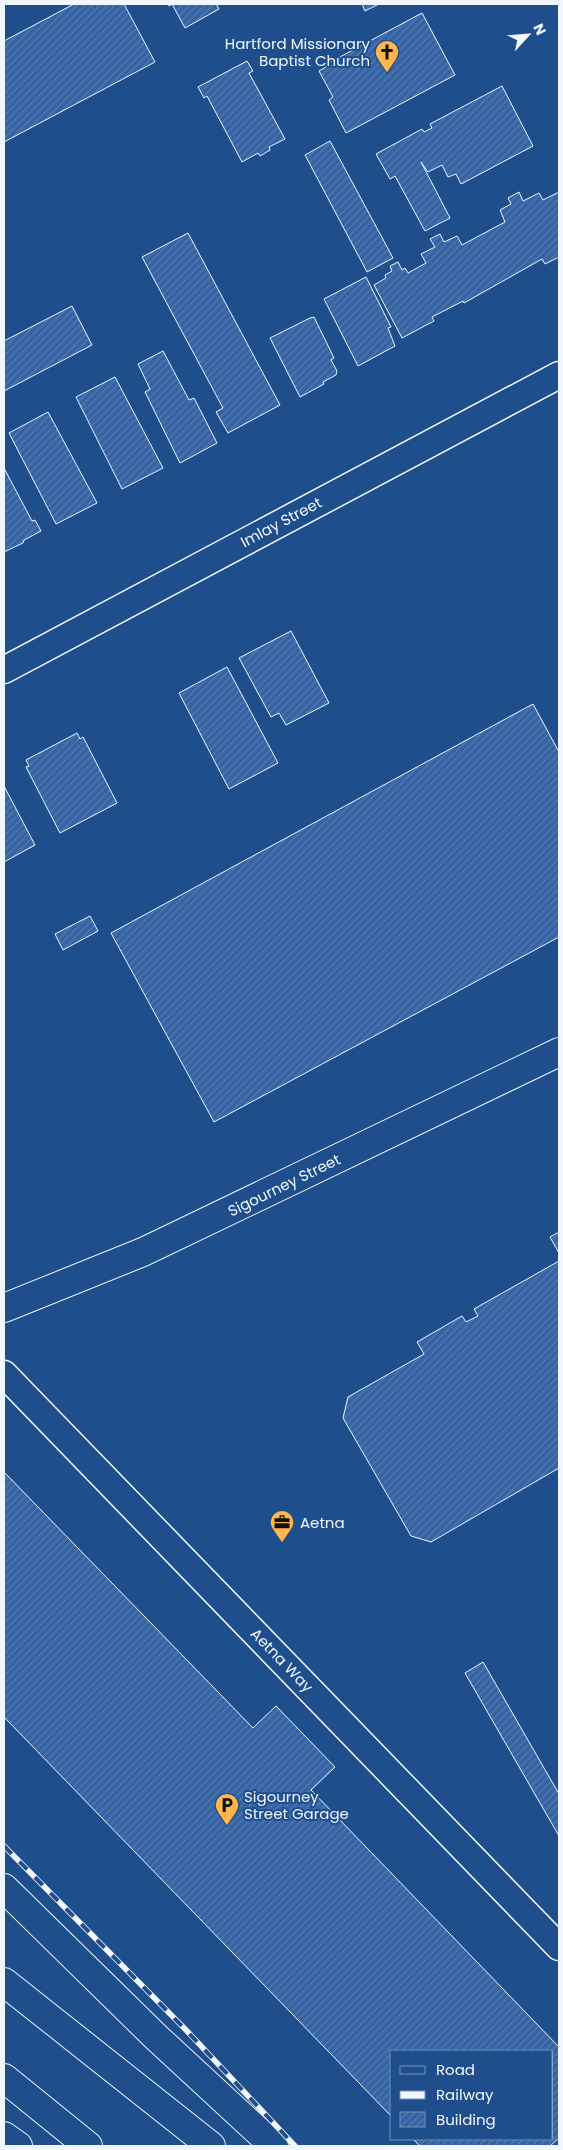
<svg xmlns="http://www.w3.org/2000/svg" width="563" height="2150" font-family="Poppins,sans-serif">
  <style>
    .building { fill: url(#building-hatch); stroke: #f2f6ff }
    .lines { fill: none; stroke-linecap: round; stroke-linejoin: round }
    .street-casing { stroke: #f2f6ff; stroke-width: 29 }
    .secondary-casing { stroke: #f2f6ff; stroke-width: 30 }
    .highway-casing { stroke: #f2f6ff; stroke-width: 30 }
    .street { stroke: #1f4e8c; stroke-width: 26 }
    .secondary { stroke: #1f4e8c; stroke-width: 28 }
    .highway { stroke: #1f4e8c; stroke-width: 28 }
    .rail-casing { stroke: #f2f6ff; stroke-width: 5.5 }
    .rail { stroke: #1f4e8c; stroke-width: 4; stroke-dasharray: 11; stroke-linecap: butt }
    .labels { text-anchor: middle; dominant-baseline: central; stroke-width: 4; stroke-linejoin: round; paint-order: stroke }
    .poi-label { font-size: 15px; fill: #f2f6ff; stroke: #1f4e8c; text-anchor: start }
    .street-label { font-size: 15px; fill: #f2f6ff; stroke: #1f4e8c }
  </style>
  <defs>
    <pattern id="building-hatch" width="6" height="6" patternUnits="userSpaceOnUse" patternTransform="scale(1.25)"><rect width="6" height="6" fill="#3563a3"/><path d="M-1 1l2-2M0 6l6-6M5 7l2-2" fill="none" stroke="#537ab1"/></pattern>
  </defs>
  <rect width="100%" height="100%" fill="#1f4e8c"/>
  <g class="building">
    <path d="M 74,4 L 124,4 L 155,62 L 4,142 L 4,41 Z"/>
    <path d="M 168,4 L 216,4 L 219,9 L 185,28 L 172,4 L 169,6 Z"/>
    <path d="M 362,4 L 379,4 L 365,11 Z"/>
    <path d="M 422,13 L 455,75 L 346,133 L 329,100 L 333,97 L 319,71 L 326,67 L 325,65 Z"/>
    <path d="M 247,61 L 253,71 L 249,73 L 285,139 L 269,147 L 270,150 L 260,156 L 258,153 L 242,162 L 207,96 L 204,98 L 198,87 Z"/>
    <path d="M 502,86 L 533,146 L 461,184 L 456,174 L 448,177 L 442,165 L 428,172 L 421,162 L 450,218 L 425,231 L 395,176 L 390,179 L 376,154 L 422,129 L 424,132 L 432,128 L 430,124 Z"/>
    <path d="M 330,141 L 393,258 L 367,272 L 305,155 Z"/>
    <path d="M 519,192 L 523,201 L 539,193 L 543,200 L 559,192 L 559,257 L 545,264 L 542,259 L 464,303 L 463,301 L 432,317 L 434,321 L 402,338 L 374,285 L 386,278 L 385,275 L 392,271 L 390,266 L 398,262 L 402,270 L 405,268 L 408,273 L 426,263 L 421,254 L 435,247 L 430,239 L 440,234 L 444,242 L 457,236 L 462,245 L 505,222 L 500,210 L 511,204 L 508,198 Z"/>
    <path d="M 188,233 L 280,405 L 228,433 L 216,412 L 223,408 L 142,257 Z"/>
    <path d="M 366,277 L 391,327 L 388,328 L 395,346 L 358,366 L 324,299 Z"/>
    <path d="M 72,306 L 92,345 L 4,391 L 4,341 Z"/>
    <path d="M 314,317 L 334,358 L 331,360 L 337,371 L 336,375 L 323,382 L 324,384 L 300,397 L 270,338 L 310,318 Z"/>
    <path d="M 163,351 L 189,400 L 194,398 L 217,443 L 180,463 L 145,392 L 150,389 L 138,364 Z"/>
    <path d="M 115,377 L 163,468 L 122,489 L 76,397 Z"/>
    <path d="M 48,412 L 97,503 L 56,524 L 9,433 Z"/>
    <path d="M 4,468 L 32,521 L 35,520 L 41,531 L 24,540 L 23,543 L 4,552 Z"/>
    <path d="M 291,631 L 329,703 L 286,725 L 279,713 L 271,717 L 239,658 Z"/>
    <path d="M 227,667 L 278,763 L 229,789 L 179,693 Z"/>
    <path d="M 533,704 L 559,752 L 559,937 L 214,1122 L 111,933 Z"/>
    <path d="M 77,733 L 80,739 L 83,737 L 117,803 L 60,833 L 26,767 L 29,766 L 26,760 Z"/>
    <path d="M 4,786 L 35,845 L 4,862 Z"/>
    <path d="M 90,916 L 98,931 L 63,950 L 55,934 Z"/>
    <path d="M 559,1232 L 559,1253 L 550,1237 Z"/>
    <path d="M 559,1261 L 559,1468 L 431,1542 L 411,1536 L 343,1418 L 348,1397 L 424,1354 L 417,1342 L 462,1316 L 466,1322 L 478,1316 L 474,1309 Z"/>
    <path d="M 4,1472 L 253,1728 L 276,1706 L 335,1767 L 311,1790 L 559,2047 L 559,2138 L 550,2146 L 420,2146 L 413,2139 L 552,2139 L 552,2051 L 392,2051 L 392,2117 L 4,1717 Z"/>
    <path d="M 483,1662 L 559,1794 L 559,1836 L 465,1673 Z"/>
  </g>
  <g class="lines">
    <g class="street-casing">
      <g id="street">
        <path d="M 4,670 L 559,375"/>
        <path d="M 4,1374 L 559,1947"/>
      </g>
    </g>
    <g class="secondary-casing">
      <path id="secondary" d="M 4,1308 L 143,1252 L 559,1052"/>
    </g>
    <g class="highway-casing">
      <g id="highway">
        <path d="M 4,1888 L 156,2037 L 274,2146"/>
        <path d="M 4,1982 L 211,2146"/>
        <path d="M 4,2078 L 88,2146"/>
        <path d="M 4,2136 L 18,2146"/>
      </g>
    </g>
    <use href="#street" class="street"/>
    <use href="#secondary" class="secondary"/>
    <use href="#highway" class="highway"/>
    <g class="rail-casing">
      <path id="rail" d="M 4,1846 L 187,2031 L 295,2146"/>
    </g>
    <use href="#rail" class="rail"/>
  </g>
  <defs>
    <g id="church-pin" transform="scale(1.25)"><path d="M0 17L-7.5 6A9.5 9.5 0 1 1 7.5 6Z" fill="#ffb74d" stroke="#1f4e8c"/><path d="M-1.2-6h2.4v3.5h3.3v2.4h-3.3V6h-2.4V-.1h-3.3v-2.4h3.3Z" fill="#111"/></g>
    <g id="office-pin" transform="scale(1.25)"><path d="M0 17L-7.5 6A9.5 9.5 0 1 1 7.5 6Z" fill="#ffb74d" stroke="#1f4e8c"/><path d="M-6-3h4V-5.5h4V-3h4V5H-6ZM-1-4.5V-3h2v-1.5ZM-6 0V1H6V0Z" fill="#111"/></g>
    <g id="parking-pin" transform="scale(1.25)"><path d="M0 17L-7.5 6A9.5 9.5 0 1 1 7.5 6Z" fill="#ffb74d" stroke="#1f4e8c"/><path d="M-3.5-5.5H1a3.5 3.5 0 0 1 0 7H-1V5.5H-3.5ZM-1-3.4V-.6H.8a1.4 1.4 0 0 0 0-2.8Z" fill="#111"/></g>
  </defs>
  <g fill-rule="evenodd">
    <use href="#church-pin" x="387" y="52"/>
    <use href="#office-pin" x="282" y="1522"/>
    <use href="#parking-pin" x="227" y="1805"/>
  </g>
  <g class="labels">
    <g class="poi-label">
      <text x="370" y="43" text-anchor="end">Hartford Missionary<tspan x="370" dy="17">Baptist Church</tspan></text>
      <text x="300" y="1522">Aetna</text>
      <text x="244" y="1796">Sigourney<tspan x="244" dy="17">Street Garage</tspan></text>
    </g>
    <g class="street-label">
      <text transform="translate(281 522) rotate(-28)">Imlay Street</text>
      <text transform="translate(284 1185) rotate(-26)">Sigourney Street</text>
      <text transform="translate(282 1660) rotate(46)">Aetna Way</text>
    </g>
  </g>
  <rect width="563" height="2150" fill="none" stroke="#f2f6ff" stroke-width="10"/>
  <rect x="390" y="2050" width="162" height="90" fill="#1f4e8c" stroke="#7391ba"/>
  <rect x="400" y="2066" width="25" height="8" fill="#1f4e8c" stroke="#7391ba"/>
  <text x="436" y="2075" font-size="15" fill="#f2f6ff">Road</text>
  <rect x="400" y="2091" width="25" height="8" fill="#f2f6ff" stroke="#7391ba"/>
  <text x="436" y="2100" font-size="15" fill="#f2f6ff">Railway</text>
  <rect x="400" y="2112" width="25" height="15" fill="url(#building-hatch)" stroke="#7391ba"/>
  <text x="436" y="2125" font-size="15" fill="#f2f6ff">Building</text>
  <g transform="translate(528 35) rotate(64)" stroke="#1f4e8c" stroke-width="4" paint-order="stroke">
  <path d="M0-4L9 19L0 12L-9 19Z" fill="#f2f6ff"/>
  <text y="-8" font-size="14" font-weight="bold" text-anchor="middle" fill="#f2f6ff">N</text>
  </g>
</svg>
